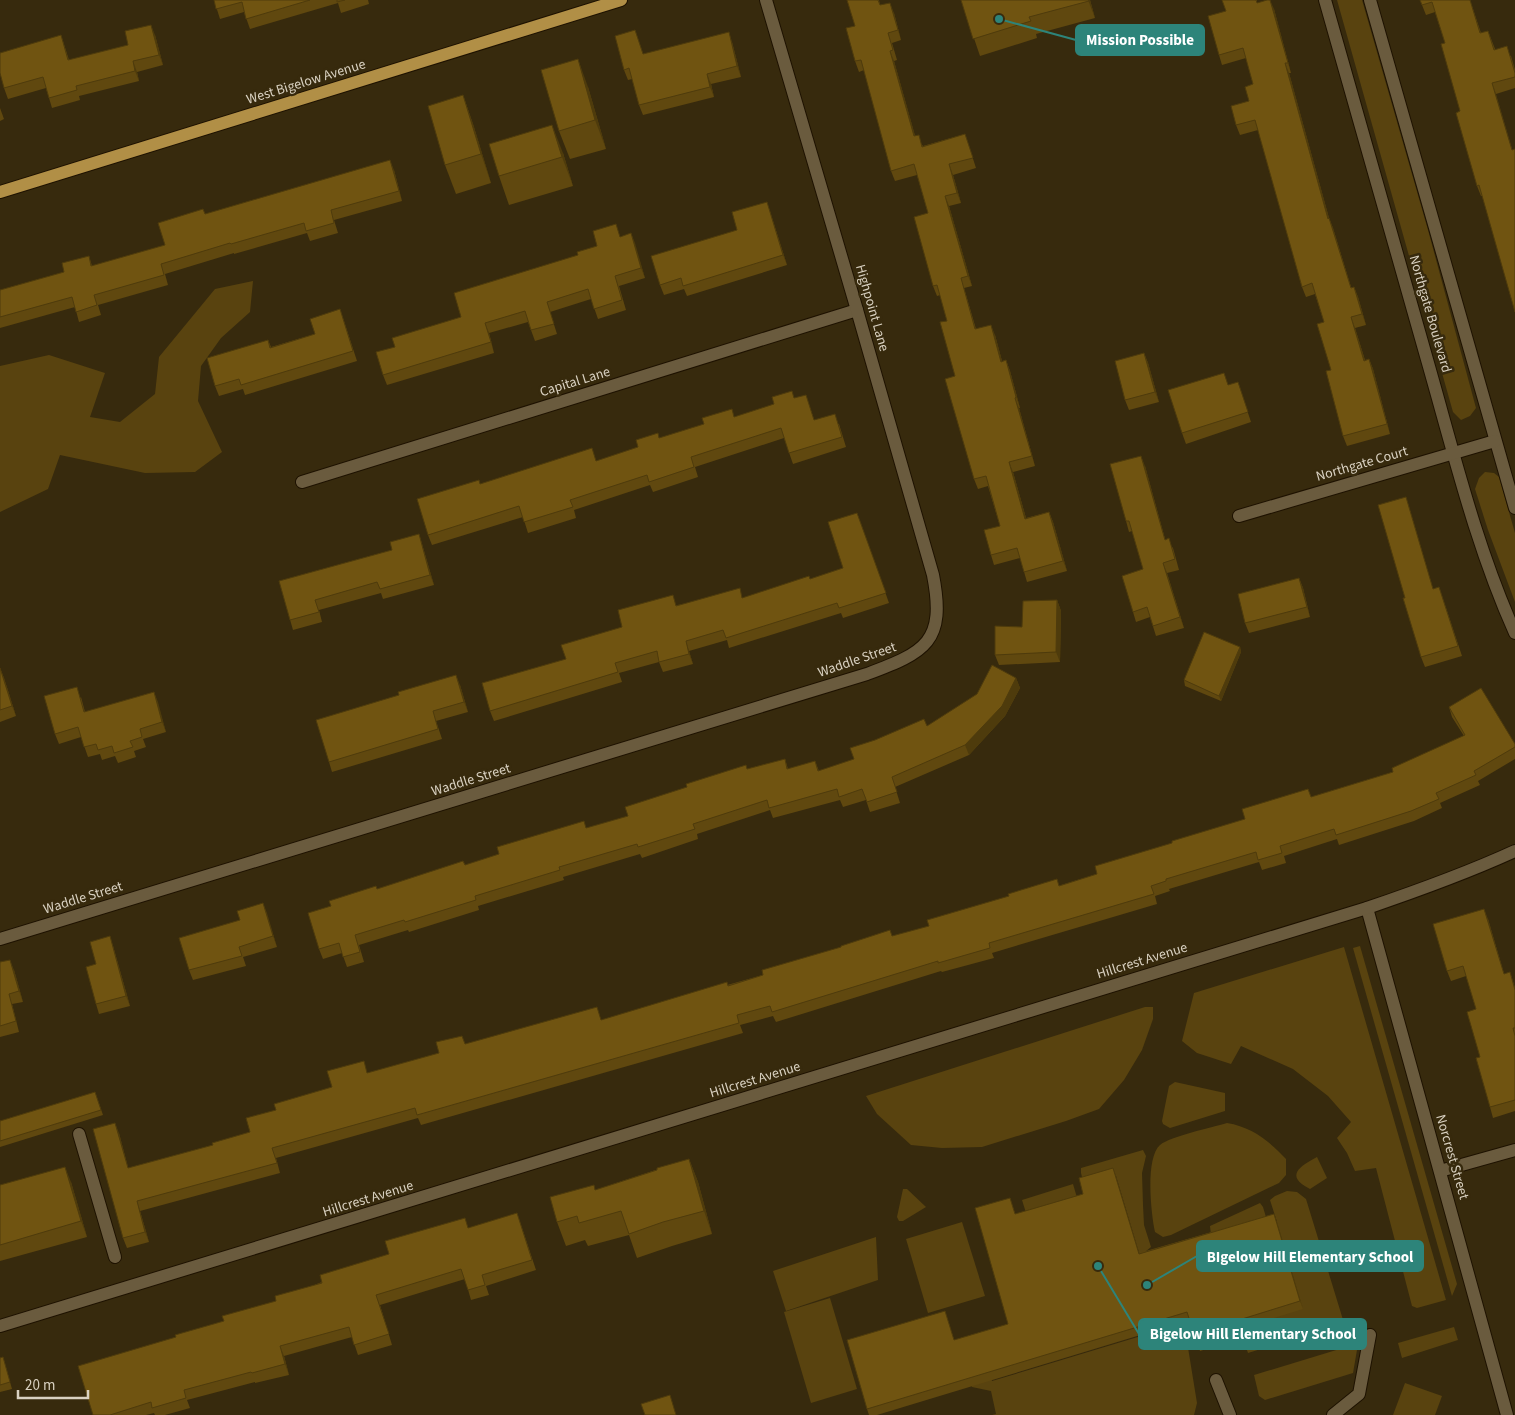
<svg xmlns="http://www.w3.org/2000/svg" width="1515" height="1415" font-family="'Source Sans 3',sans-serif">
  <style>
    .green { fill: #59430f }
    .lines { fill: none; stroke-linecap: round; stroke-linejoin: round }
    .minor-casing { stroke: #1e1200; stroke-width: 14 }
    .major-casing { stroke: #1e1200; stroke-width: 14 }
    .minor { stroke: #6a5b3e; stroke-width: 12 }
    .major { stroke: #b18f46; stroke-width: 12 }
    .wall { fill: #60480f }
    .shaded-wall { fill: #4e3b0c }
    .building { fill: #705411; stroke: #4e3b0c }
    .labels { text-anchor: middle; dominant-baseline: central; stroke-width: 5; stroke-linejoin: round; paint-order: stroke }
    .street-label { font-size: 14px; fill: #d9d1c1; stroke: #372a0d }
    .leader { fill: none; stroke: #2d847a; stroke-width: 2 }
    .callout-dot { fill: #2d847a; stroke: #372a0d; stroke-width: 2 }
    .callout { fill: #2d847a; stroke: #2d847a; stroke-width: 2 }
    .callout-label { font-size: 15px; text-anchor: middle; font-weight: bold; fill: #fff }
  </style>
  <rect width="100%" height="100%" fill="#372a0d"/>
  <g class="green">
    <path d="M 1337,0 L 1362,0 L 1428,230 L 1476,408 L 1470,416 L 1461,420 L 1453,412 Z"/>
    <path d="M 253,281 L 250,312 L 221,338 L 201,366 L 198,401 L 222,452 L 195,472 L 145,473 L 60,455 L 48,489 L 0,512 L 0,366 L 49,355 L 105,373 L 90,417 L 120,422 L 155,394 L 159,357 L 215,289 Z"/>
    <path d="M 1485,472 L 1494,473 L 1499,477 L 1515,533 L 1515,602 L 1488,530 L 1475,489 L 1479,478 Z"/>
    <path d="M 1360,946 L 1457,1284 L 1452,1296 L 1353,948 Z"/>
    <path d="M 1344,947 L 1446,1300 L 1417,1308 L 1412,1306 L 1376,1168 L 1355,1171 L 1347,1153 L 1337,1138 L 1351,1122 L 1328,1096 L 1293,1069 L 1241,1046 L 1231,1064 L 1197,1053 L 1182,1041 L 1194,993 Z"/>
    <path d="M 1145,1007 L 1153,1007 L 1153,1019 L 1142,1050 L 1124,1080 L 1099,1109 L 1066,1121 L 982,1147 L 942,1148 L 911,1145 L 877,1114 L 866,1096 Z"/>
    <path d="M 1175,1082 L 1225,1093 L 1225,1111 L 1170,1128 L 1163,1124 L 1162,1121 L 1169,1086 Z"/>
    <path d="M 1227,1123 C 1252,1127 1269,1141 1286,1159 L 1286,1175 L 1279,1183 L 1171,1235 L 1163,1237 L 1155,1232 C 1151,1214 1145,1158 1160,1145 C 1171,1136 1211,1128 1227,1123 Z"/>
    <path d="M 1143,1150 L 1146,1156 L 1142,1173 L 1143,1205 L 1144,1225 L 1151,1247 L 1140,1256 L 1116,1176 L 1084,1185 L 1081,1173 L 1081,1168 Z"/>
    <path d="M 1317,1157 L 1327,1178 L 1310,1189 C 1284,1176 1300,1166 1317,1157 Z"/>
    <path d="M 1073,1184 L 1078,1201 L 1027,1216 L 1022,1200 Z"/>
    <path d="M 903,1189 L 907,1189 L 926,1207 L 903,1221 L 899,1221 L 897,1217 Z"/>
    <path d="M 1287,1191 L 1297,1192 L 1306,1199 L 1344,1323 L 1248,1353 L 1240,1329 L 1222,1334 L 1210,1226 L 1260,1203 L 1263,1207 L 1268,1224 L 1277,1222 L 1270,1200 L 1275,1196 Z"/>
    <path d="M 962,1222 L 985,1296 L 928,1313 L 906,1239 Z"/>
    <path d="M 876,1237 L 878,1280 L 786,1311 L 773,1271 Z"/>
    <path d="M 830,1298 L 857,1389 L 811,1403 L 784,1312 Z"/>
    <path d="M 1184,1323 L 1197,1403 L 1194,1415 L 992,1415 L 996,1414 L 991,1391 L 972,1387 L 962,1358 L 983,1352 L 992,1381 Z"/>
    <path d="M 1454,1327 L 1458,1340 L 1402,1358 L 1398,1343 Z"/>
    <path d="M 1356,1344 L 1357,1350 L 1353,1373 L 1265,1400 L 1259,1396 L 1254,1375 Z"/>
    <path d="M 1405,1383 L 1442,1396 L 1435,1415 L 1393,1415 Z"/>
  </g>
  <g class="lines">
    <g class="minor-casing">
      <g id="minor">
        <path d="M 1325,0 C 1359,121 1394,242 1428,363 C 1454,454 1476,546 1515,633"/>
        <path d="M 1370,0 L 1515,508"/>
        <path d="M 302,482 L 857,310"/>
        <path d="M 1239,516 L 1495,441"/>
        <path d="M 1367,908 L 1507,1415"/>
        <path d="M 0,939 L 867,674 C 926,652 946,642 933,575 L 857,310 L 766,0"/>
        <path d="M 79,1134 L 115,1257"/>
        <path d="M 1440,1171 L 1515,1150"/>
        <path d="M 0,1326 L 1367,908 C 1417,891 1467,873 1515,851"/>
        <path d="M 1216,1380 L 1230,1415"/>
        <path d="M 1333,1415 L 1359,1394 L 1370,1335"/>
      </g>
    </g>
    <g class="major-casing">
      <path id="major" d="M 0,192 L 621,0"/>
    </g>
    <use href="#minor" class="minor"/>
    <use href="#major" class="major"/>
  </g>
  <g class="wall">
    <path d="M 214,0 L 368,0 L 369,4 L 341,13 L 338,3 L 250,29 L 244,12 L 220,19 Z"/>
    <path d="M 847,0 L 879,0 L 880,5 L 894,13 L 901,40 L 892,43 L 897,60 L 894,61 L 915,136 L 923,146 L 965,134 L 976,168 L 953,175 L 961,203 L 949,206 L 972,286 L 964,288 L 976,329 L 995,335 L 1002,361 L 1006,360 L 1010,371 L 1020,408 L 1019,408 L 1035,466 L 1013,472 L 1026,518 L 1049,512 L 1053,522 L 1067,571 L 1027,582 L 1020,558 L 994,565 L 991,555 L 1000,526 L 988,486 L 978,489 L 974,479 L 955,376 L 947,321 L 940,295 L 937,296 L 933,286 L 928,213 L 917,175 L 895,181 L 891,171 L 864,70 L 859,72 L 855,61 L 855,26 Z"/>
    <path d="M 961,0 L 1090,0 L 1095,18 L 1036,34 L 1037,38 L 980,56 Z"/>
    <path d="M 1222,0 L 1257,0 L 1257,3 L 1274,9 L 1291,73 L 1289,73 L 1329,218 L 1333,228 L 1351,287 L 1354,287 L 1358,297 L 1366,325 L 1355,328 L 1365,360 L 1369,359 L 1373,369 L 1390,434 L 1347,446 L 1343,436 L 1331,370 L 1324,322 L 1315,294 L 1306,297 L 1302,287 L 1258,130 L 1240,135 L 1236,125 L 1249,101 L 1253,84 L 1246,58 L 1222,65 L 1219,55 L 1226,11 Z"/>
    <path d="M 1420,0 L 1470,0 L 1481,33 L 1488,31 L 1495,49 L 1511,56 L 1515,70 L 1515,88 L 1496,94 L 1482,196 L 1481,196 L 1477,186 L 1445,43 L 1435,12 L 1426,15 Z"/>
    <path d="M 635,30 L 643,54 L 732,42 L 741,77 L 711,84 L 714,97 L 643,115 L 639,105 L 632,79 L 628,80 L 624,70 Z"/>
    <path d="M 61,35 L 69,60 L 128,45 L 155,35 L 163,65 L 137,72 L 139,81 L 79,96 L 80,100 L 52,108 L 46,88 L 8,99 L 4,88 Z"/>
    <path d="M 588,87 L 606,149 L 570,159 L 559,131 Z"/>
    <path d="M 463,95 L 473,124 L 491,183 L 456,194 L 445,165 Z"/>
    <path d="M 0,108 L 4,119 L 0,121 Z"/>
    <path d="M 563,153 L 573,186 L 509,205 L 499,176 Z"/>
    <path d="M 394,170 L 402,201 L 334,220 L 338,233 L 310,241 L 307,233 L 234,254 L 234,253 L 165,274 L 168,285 L 98,305 L 101,315 L 79,322 L 75,307 L 0,328 L 0,290 L 64,272 L 89,256 L 92,266 L 165,245 L 205,214 Z"/>
    <path d="M 767,202 L 787,265 L 687,296 L 684,289 L 664,295 L 660,285 L 737,230 Z"/>
    <path d="M 631,233 L 645,278 L 619,286 L 626,310 L 598,319 L 591,299 L 550,312 L 557,334 L 535,341 L 528,322 L 489,333 L 494,353 L 387,385 L 383,375 L 395,347 L 461,317 L 578,255 L 597,246 Z"/>
    <path d="M 340,309 L 357,361 L 245,395 L 243,389 L 219,396 L 215,386 L 268,340 L 271,347 L 315,334 Z"/>
    <path d="M 1144,353 L 1148,363 L 1159,402 L 1129,410 L 1125,400 Z"/>
    <path d="M 1228,385 L 1241,392 L 1251,422 L 1186,444 L 1182,433 Z"/>
    <path d="M 806,395 L 814,420 L 839,424 L 846,447 L 793,464 L 784,438 L 695,467 L 698,477 L 653,492 L 650,485 L 574,510 L 576,518 L 528,533 L 523,517 L 432,545 L 428,535 L 597,461 L 638,447 L 660,438 L 735,417 Z"/>
    <path d="M 1145,466 L 1165,539 L 1173,548 L 1179,570 L 1167,573 L 1184,628 L 1156,636 L 1150,617 L 1136,622 L 1133,612 L 1143,569 L 1132,531 L 1129,532 L 1126,521 Z"/>
    <path d="M 1409,507 L 1433,589 L 1439,587 L 1462,656 L 1425,667 L 1421,657 Z"/>
    <path d="M 857,513 L 889,603 L 843,618 L 841,613 L 729,648 L 727,640 L 689,651 L 693,664 L 663,672 L 659,662 L 619,673 L 622,682 L 494,721 L 490,711 L 566,659 L 622,627 L 677,605 L 743,598 L 810,579 L 843,568 Z"/>
    <path d="M 419,534 L 434,585 L 383,599 L 381,593 L 319,610 L 322,622 L 293,630 L 279,581 L 392,550 Z"/>
    <path d="M 1299,578 L 1303,588 L 1310,617 L 1249,633 L 1245,623 Z"/>
    <path d="M 1057,600 L 1061,611 L 1060,662 L 999,665 L 995,655 L 1022,627 Z"/>
    <path d="M 1240,647 L 1241,652 L 1221,701 L 1185,686 L 1184,680 Z"/>
    <path d="M 0,668 L 4,678 L 16,716 L 0,722 Z"/>
    <path d="M 1016,678 L 1020,688 L 1005,716 L 969,755 L 895,787 L 900,803 L 870,812 L 866,800 L 843,807 L 840,800 L 773,818 L 770,810 L 697,834 L 698,839 L 642,858 L 640,854 L 563,877 L 564,880 L 478,906 L 479,910 L 409,932 L 408,930 L 359,945 L 364,962 L 347,967 L 342,953 L 323,959 L 319,949 L 331,906 L 377,889 L 465,865 L 628,816 L 747,769 L 785,759 L 788,769 L 815,761 L 819,771 L 854,759 L 927,726 Z"/>
    <path d="M 460,685 L 468,712 L 436,721 L 442,739 L 332,772 L 329,762 Z"/>
    <path d="M 154,692 L 166,732 L 143,739 L 146,747 L 134,751 L 136,757 L 118,763 L 115,756 L 102,760 L 100,754 L 88,757 L 81,737 L 59,744 L 55,734 L 81,697 L 85,712 Z"/>
    <path d="M 1449,707 L 1515,744 L 1515,759 L 1478,781 L 1480,785 L 1440,803 L 1442,808 L 1414,821 L 1339,845 L 1337,839 L 1284,856 L 1286,863 L 1262,870 L 1259,862 L 1169,889 L 1170,891 L 1155,896 L 1157,904 L 992,953 L 994,958 L 942,972 L 941,971 L 776,1022 L 773,1016 L 740,1025 L 743,1033 L 421,1125 L 418,1118 L 276,1158 L 280,1173 L 140,1211 L 149,1242 L 127,1248 L 123,1238 L 119,1133 L 128,1168 L 213,1145 L 250,1132 L 276,1110 L 332,1087 L 368,1073 L 439,1053 L 465,1044 L 602,1020 L 763,975 L 929,926 L 1097,874 L 1172,843 L 1245,819 L 1308,789 L 1311,797 L 1393,772 L 1464,736 L 1452,717 Z"/>
    <path d="M 263,903 L 277,947 L 243,957 L 246,966 L 193,980 L 189,970 Z"/>
    <path d="M 1488,919 L 1504,974 L 1510,972 L 1515,988 L 1515,1111 L 1493,1118 L 1490,1107 L 1480,1057 L 1476,1009 L 1466,976 L 1451,981 L 1447,971 Z"/>
    <path d="M 113,946 L 130,1006 L 99,1014 L 96,1004 L 96,964 Z"/>
    <path d="M 0,962 L 14,970 L 23,1002 L 12,1004 L 19,1032 L 0,1037 Z"/>
    <path d="M 95,1092 L 103,1115 L 0,1147 L 0,1121 Z"/>
    <path d="M 689,1159 L 698,1182 L 712,1234 L 672,1246 L 637,1258 L 629,1235 L 588,1246 L 585,1240 L 566,1246 L 557,1222 L 595,1190 Z"/>
    <path d="M 1113,1168 L 1139,1253 L 1274,1214 L 1303,1309 L 1229,1332 L 1232,1341 L 1200,1351 L 1190,1320 L 877,1415 L 869,1415 L 867,1409 L 945,1311 L 954,1340 L 1008,1324 L 1010,1198 L 1015,1214 L 1083,1194 Z"/>
    <path d="M 71,1182 L 87,1237 L 0,1261 L 0,1185 Z"/>
    <path d="M 517,1213 L 536,1270 L 486,1286 L 489,1295 L 471,1300 L 465,1279 L 380,1305 L 392,1345 L 358,1355 L 352,1337 L 284,1356 L 289,1375 L 255,1383 L 255,1382 L 187,1400 L 190,1408 L 165,1415 L 155,1415 L 154,1413 L 146,1415 L 93,1415 L 176,1337 L 224,1321 L 276,1301 L 389,1254 L 468,1228 Z"/>
    <path d="M 3,1357 L 12,1389 L 0,1392 L 0,1358 Z"/>
  </g>
  <g class="shaded-wall">
    <path d="M 1088,0 L 1090,0 L 1095,18 Z"/>
    <path d="M 1270,0 L 1274,9 L 1291,73 L 1288,63 Z"/>
    <path d="M 890,3 L 894,13 L 901,40 L 898,30 Z"/>
    <path d="M 151,25 L 155,35 L 163,65 L 159,55 Z"/>
    <path d="M 729,32 L 732,42 L 741,77 L 737,66 Z"/>
    <path d="M 890,51 L 894,61 L 918,146 L 914,136 Z"/>
    <path d="M 578,59 L 588,87 L 606,149 L 595,120 Z"/>
    <path d="M 133,61 L 137,72 L 139,81 L 135,71 Z"/>
    <path d="M 1285,63 L 1289,73 L 1332,229 L 1328,219 Z"/>
    <path d="M 707,74 L 711,84 L 714,97 L 710,87 Z"/>
    <path d="M 1492,83 L 1496,94 L 1515,159 L 1512,150 Z"/>
    <path d="M 463,95 L 473,124 L 491,183 L 481,154 Z"/>
    <path d="M 552,125 L 563,153 L 573,186 L 562,157 Z"/>
    <path d="M 390,160 L 394,170 L 402,201 L 399,191 Z"/>
    <path d="M 949,164 L 953,175 L 961,203 L 957,193 Z"/>
    <path d="M 945,196 L 949,206 L 972,286 L 968,276 Z"/>
    <path d="M 767,202 L 770,212 L 787,265 L 783,255 Z"/>
    <path d="M 1329,218 L 1333,228 L 1354,298 L 1351,288 Z"/>
    <path d="M 631,233 L 635,243 L 645,278 L 641,268 Z"/>
    <path d="M 1354,287 L 1358,297 L 1366,325 L 1362,314 Z"/>
    <path d="M 1351,317 L 1355,328 L 1368,371 L 1364,361 Z"/>
    <path d="M 485,323 L 489,333 L 494,353 L 491,342 Z"/>
    <path d="M 991,325 L 995,335 L 1005,372 L 1001,362 Z"/>
    <path d="M 1144,353 L 1148,363 L 1159,402 L 1155,392 Z"/>
    <path d="M 1369,359 L 1373,369 L 1390,434 L 1387,424 Z"/>
    <path d="M 1006,360 L 1010,371 L 1020,408 L 1016,397 Z"/>
    <path d="M 1015,398 L 1019,408 L 1035,466 L 1032,456 Z"/>
    <path d="M 1141,456 L 1145,466 L 1168,550 L 1165,540 Z"/>
    <path d="M 1009,462 L 1013,472 L 1029,529 L 1025,519 Z"/>
    <path d="M 1049,512 L 1053,522 L 1067,571 L 1063,561 Z"/>
    <path d="M 419,534 L 422,544 L 434,585 L 430,575 Z"/>
    <path d="M 1163,563 L 1167,573 L 1184,628 L 1180,617 Z"/>
    <path d="M 1299,578 L 1303,588 L 1310,617 L 1307,607 Z"/>
    <path d="M 1057,600 L 1061,611 L 1060,662 L 1056,652 Z"/>
    <path d="M 686,641 L 689,651 L 693,664 L 689,654 Z"/>
    <path d="M 1240,647 L 1241,652 L 1221,701 L 1219,696 Z"/>
    <path d="M 0,668 L 4,678 L 16,716 L 12,706 Z"/>
    <path d="M 456,675 L 460,685 L 468,712 L 464,702 Z"/>
    <path d="M 1016,678 L 1020,688 L 1005,716 L 969,755 L 965,745 Z"/>
    <path d="M 154,692 L 158,702 L 166,732 L 162,722 Z"/>
    <path d="M 263,903 L 267,913 L 277,947 L 273,936 Z"/>
    <path d="M 1484,909 L 1488,919 L 1507,984 L 1504,974 Z"/>
    <path d="M 110,936 L 113,946 L 130,1006 L 126,996 Z"/>
    <path d="M 10,960 L 14,970 L 23,1002 L 19,991 Z"/>
    <path d="M 115,1123 L 119,1133 L 131,1178 L 128,1168 Z"/>
    <path d="M 689,1159 L 698,1182 L 712,1234 L 704,1211 Z"/>
    <path d="M 65,1167 L 71,1182 L 87,1237 L 81,1221 Z"/>
    <path d="M 1113,1168 L 1116,1176 L 1141,1261 L 1139,1254 Z"/>
    <path d="M 137,1201 L 140,1211 L 149,1242 L 145,1232 Z"/>
    <path d="M 1274,1214 L 1277,1222 L 1303,1309 L 1300,1301 Z"/>
    <path d="M 280,1346 L 284,1356 L 289,1375 L 285,1364 Z"/>
  </g>
  <g class="building">
    <path d="M 214,0 L 310,0 L 246,19 L 242,2 L 216,9 Z"/>
    <path d="M 337,0 L 345,0 L 337,2 Z"/>
    <path d="M 847,0 L 878,0 L 880,5 L 890,3 L 898,30 L 888,33 L 893,50 L 890,51 L 914,136 L 919,135 L 922,147 L 965,134 L 973,158 L 949,164 L 957,193 L 945,196 L 968,276 L 961,278 L 975,329 L 991,325 L 1001,362 L 1006,360 L 1016,397 L 1015,398 L 1032,456 L 1009,462 L 1025,519 L 1049,512 L 1063,561 L 1024,572 L 1017,548 L 991,555 L 984,530 L 1000,526 L 986,476 L 974,479 L 945,379 L 955,376 L 940,322 L 947,321 L 937,285 L 933,286 L 914,217 L 928,213 L 914,164 L 891,171 L 861,60 L 855,61 L 846,28 L 855,26 Z"/>
    <path d="M 961,0 L 1088,0 L 1089,1 L 1029,17 L 1031,21 L 973,39 Z"/>
    <path d="M 1222,0 L 1256,0 L 1257,3 L 1267,0 L 1270,0 L 1288,63 L 1285,63 L 1328,219 L 1329,218 L 1351,288 L 1354,287 L 1362,314 L 1351,317 L 1364,361 L 1369,359 L 1387,424 L 1343,436 L 1326,371 L 1331,370 L 1317,324 L 1324,322 L 1312,283 L 1302,287 L 1255,120 L 1236,125 L 1231,106 L 1249,101 L 1245,87 L 1253,84 L 1243,48 L 1219,55 L 1208,16 L 1226,11 Z"/>
    <path d="M 1420,0 L 1470,0 L 1480,33 L 1488,31 L 1494,50 L 1507,46 L 1515,73 L 1515,77 L 1492,83 L 1512,150 L 1515,149 L 1515,312 L 1479,185 L 1477,186 L 1456,113 L 1460,111 L 1441,44 L 1445,43 L 1432,2 L 1422,5 Z"/>
    <path d="M 151,25 L 159,55 L 133,61 L 135,71 L 76,86 L 77,90 L 49,98 L 43,77 L 4,88 L 0,73 L 0,53 L 61,35 L 68,60 L 128,45 L 125,31 Z"/>
    <path d="M 635,30 L 643,54 L 729,32 L 737,66 L 707,74 L 710,87 L 639,105 L 629,68 L 624,70 L 615,36 Z"/>
    <path d="M 578,59 L 595,120 L 559,131 L 541,70 Z"/>
    <path d="M 463,95 L 481,154 L 445,165 L 428,106 Z"/>
    <path d="M 552,125 L 562,157 L 499,176 L 489,144 Z"/>
    <path d="M 390,160 L 399,191 L 331,210 L 334,223 L 306,231 L 304,223 L 231,244 L 230,243 L 161,264 L 164,275 L 94,295 L 97,305 L 76,312 L 72,297 L 0,317 L 0,290 L 64,272 L 62,263 L 89,256 L 91,266 L 165,245 L 158,223 L 203,209 L 205,214 Z"/>
    <path d="M 767,202 L 783,255 L 683,286 L 681,278 L 660,285 L 651,256 L 737,230 L 732,212 Z"/>
    <path d="M 616,224 L 620,237 L 631,233 L 641,268 L 615,276 L 622,300 L 594,309 L 588,289 L 547,302 L 554,324 L 531,330 L 525,311 L 485,323 L 491,342 L 383,375 L 376,352 L 395,347 L 392,338 L 461,317 L 454,293 L 578,255 L 577,252 L 597,246 L 593,231 Z"/>
    <path d="M 340,309 L 353,351 L 241,385 L 239,379 L 215,386 L 207,358 L 268,340 L 270,348 L 315,334 L 310,319 Z"/>
    <path d="M 1144,353 L 1155,392 L 1125,400 L 1115,361 Z"/>
    <path d="M 1224,373 L 1228,385 L 1238,382 L 1248,412 L 1182,433 L 1168,390 Z"/>
    <path d="M 792,391 L 794,398 L 806,395 L 814,420 L 835,414 L 842,437 L 789,453 L 781,428 L 691,457 L 694,467 L 649,482 L 647,475 L 570,500 L 573,507 L 524,522 L 519,506 L 428,535 L 417,499 L 479,480 L 480,484 L 592,448 L 596,461 L 638,447 L 636,440 L 658,433 L 659,438 L 704,424 L 702,418 L 732,409 L 734,417 L 774,404 L 772,397 Z"/>
    <path d="M 1141,456 L 1165,540 L 1169,538 L 1175,559 L 1163,563 L 1180,617 L 1153,626 L 1147,607 L 1133,612 L 1122,576 L 1143,569 L 1129,521 L 1126,521 L 1110,464 Z"/>
    <path d="M 1406,497 L 1433,589 L 1439,587 L 1458,646 L 1421,657 L 1403,598 L 1405,598 L 1378,505 Z"/>
    <path d="M 857,513 L 886,593 L 839,608 L 837,603 L 726,638 L 723,630 L 686,641 L 689,654 L 659,662 L 657,651 L 615,663 L 618,672 L 490,711 L 482,683 L 566,659 L 561,645 L 622,627 L 618,610 L 673,595 L 676,606 L 740,588 L 742,598 L 809,576 L 810,579 L 843,568 L 828,522 Z"/>
    <path d="M 419,534 L 430,575 L 380,589 L 377,582 L 315,600 L 319,612 L 290,620 L 279,581 L 392,550 L 390,542 Z"/>
    <path d="M 1299,578 L 1307,607 L 1245,623 L 1238,594 Z"/>
    <path d="M 1057,600 L 1056,652 L 995,655 L 995,626 L 1022,627 L 1023,601 Z"/>
    <path d="M 1204,632 L 1240,647 L 1219,696 L 1184,680 Z"/>
    <path d="M 992,665 L 1016,678 L 1002,706 L 965,745 L 892,777 L 897,792 L 867,802 L 862,789 L 839,797 L 837,789 L 769,808 L 767,800 L 693,824 L 695,829 L 638,847 L 637,844 L 559,867 L 560,870 L 475,896 L 476,900 L 405,922 L 404,920 L 355,935 L 360,952 L 343,957 L 339,943 L 319,949 L 308,913 L 331,906 L 329,901 L 376,886 L 377,889 L 463,861 L 465,865 L 499,854 L 497,847 L 584,821 L 586,828 L 628,816 L 625,807 L 687,787 L 686,784 L 746,765 L 747,769 L 785,759 L 787,769 L 815,761 L 818,771 L 854,759 L 850,748 L 875,740 L 924,719 L 927,726 L 977,694 Z"/>
    <path d="M 0,668 L 12,706 L 0,710 Z"/>
    <path d="M 456,675 L 464,702 L 433,711 L 438,729 L 329,762 L 316,720 L 399,695 L 398,692 Z"/>
    <path d="M 77,687 L 84,712 L 154,692 L 162,722 L 140,729 L 142,737 L 130,741 L 133,747 L 114,753 L 112,746 L 98,750 L 96,744 L 84,747 L 78,727 L 55,734 L 44,696 Z"/>
    <path d="M 1481,688 L 1515,744 L 1515,747 L 1474,771 L 1476,775 L 1436,793 L 1439,799 L 1411,811 L 1336,835 L 1334,829 L 1280,846 L 1282,853 L 1258,860 L 1256,852 L 1166,879 L 1166,881 L 1151,886 L 1154,894 L 989,943 L 990,948 L 938,963 L 938,961 L 772,1012 L 770,1006 L 737,1015 L 739,1023 L 417,1115 L 415,1108 L 272,1148 L 277,1163 L 137,1201 L 145,1232 L 123,1238 L 93,1129 L 115,1123 L 128,1168 L 213,1145 L 212,1143 L 250,1132 L 246,1118 L 276,1110 L 274,1104 L 332,1087 L 327,1071 L 364,1061 L 367,1073 L 439,1053 L 436,1042 L 462,1036 L 465,1044 L 597,1007 L 601,1020 L 727,982 L 728,986 L 763,975 L 762,970 L 841,947 L 841,946 L 890,930 L 892,936 L 929,926 L 927,920 L 1009,896 L 1008,894 L 1057,879 L 1059,886 L 1097,874 L 1095,866 L 1172,843 L 1172,841 L 1245,819 L 1242,809 L 1308,789 L 1311,797 L 1393,772 L 1392,768 L 1465,735 L 1449,707 Z"/>
    <path d="M 263,903 L 273,936 L 239,947 L 242,956 L 189,970 L 179,938 L 240,920 L 237,911 Z"/>
    <path d="M 1484,909 L 1504,974 L 1510,972 L 1515,990 L 1515,1028 L 1513,1028 L 1515,1036 L 1515,1100 L 1490,1107 L 1476,1058 L 1480,1057 L 1467,1012 L 1476,1009 L 1463,966 L 1447,971 L 1433,924 Z"/>
    <path d="M 110,936 L 126,996 L 96,1004 L 86,967 L 96,964 L 90,942 Z"/>
    <path d="M 10,960 L 19,991 L 9,994 L 16,1021 L 0,1026 L 0,962 Z"/>
    <path d="M 95,1092 L 101,1110 L 0,1141 L 0,1121 Z"/>
    <path d="M 689,1159 L 704,1211 L 663,1222 L 629,1234 L 621,1211 L 579,1223 L 577,1216 L 557,1222 L 550,1197 L 594,1185 L 595,1190 L 657,1170 L 657,1168 Z"/>
    <path d="M 65,1167 L 81,1221 L 0,1245 L 0,1185 Z"/>
    <path d="M 1113,1168 L 1139,1254 L 1274,1214 L 1300,1301 L 1226,1324 L 1229,1334 L 1197,1343 L 1187,1312 L 867,1409 L 847,1340 L 945,1311 L 954,1340 L 1008,1324 L 975,1208 L 1010,1198 L 1015,1214 L 1083,1194 L 1079,1178 Z"/>
    <path d="M 517,1213 L 532,1260 L 482,1275 L 485,1285 L 468,1290 L 461,1269 L 376,1295 L 389,1334 L 354,1345 L 349,1327 L 280,1346 L 285,1364 L 252,1373 L 251,1372 L 184,1390 L 186,1398 L 152,1408 L 151,1402 L 110,1415 L 93,1415 L 78,1366 L 176,1337 L 175,1335 L 224,1321 L 222,1316 L 276,1301 L 275,1296 L 322,1283 L 320,1275 L 389,1254 L 385,1241 L 465,1218 L 468,1228 Z"/>
    <path d="M 3,1357 L 10,1382 L 0,1385 L 0,1358 Z"/>
    <path d="M 670,1395 L 676,1415 L 645,1415 L 641,1404 Z"/>
  </g>
  <g class="labels">
    <g class="street-label">
      <text transform="translate(306 82) rotate(-17)">West Bigelow Avenue</text>
      <text transform="translate(872 308) rotate(74)">Highpoint Lane</text>
      <text transform="translate(1430 314) rotate(74)">Northgate Boulevard</text>
      <text transform="translate(575 382) rotate(-17)">Capital Lane</text>
      <text transform="translate(1362 464) rotate(-16)">Northgate Court</text>
      <text transform="translate(857 660) rotate(-19)">Waddle Street</text>
      <text transform="translate(471 780) rotate(-17)">Waddle Street</text>
      <text transform="translate(83 898) rotate(-17)">Waddle Street</text>
      <text transform="translate(1142 961) rotate(-17)">Hillcrest Avenue</text>
      <text transform="translate(755 1080) rotate(-17)">Hillcrest Avenue</text>
      <text transform="translate(1452 1157) rotate(74)">Norcrest Street</text>
      <text transform="translate(368 1199) rotate(-17)">Hillcrest Avenue</text>
    </g>
  </g>
  <path class="leader" d="M999 19L1076 40M1147 1285L1197 1256M1098 1266L1139 1334"/>
  <g class="callout-dot">
    <circle cx="999" cy="19" r="5"/>
    <circle cx="1147" cy="1285" r="5"/>
    <circle cx="1098" cy="1266" r="5"/>
  </g>
  <g class="callout">
    <rect x="1076" y="25" width="128" height="30" rx="5"/>
    <rect x="1197" y="1241" width="226" height="30" rx="5"/>
    <rect x="1139" y="1319" width="227" height="30" rx="5"/>
  </g>
  <g class="callout-label">
    <text x="1140" y="45">Mission Possible</text>
    <text x="1310" y="1262">BIgelow Hill Elementary School</text>
    <text x="1253" y="1339">Bigelow Hill Elementary School</text>
  </g>
  <path d="M18 1390v8h70v-8" fill="none" stroke="#d9d1c1" stroke-width="2.5"/>
  <text x="25" y="1390" font-size="15" fill="#d9d1c1" stroke="#372a0d" stroke-width="4" paint-order="stroke">20 m</text>
</svg>
